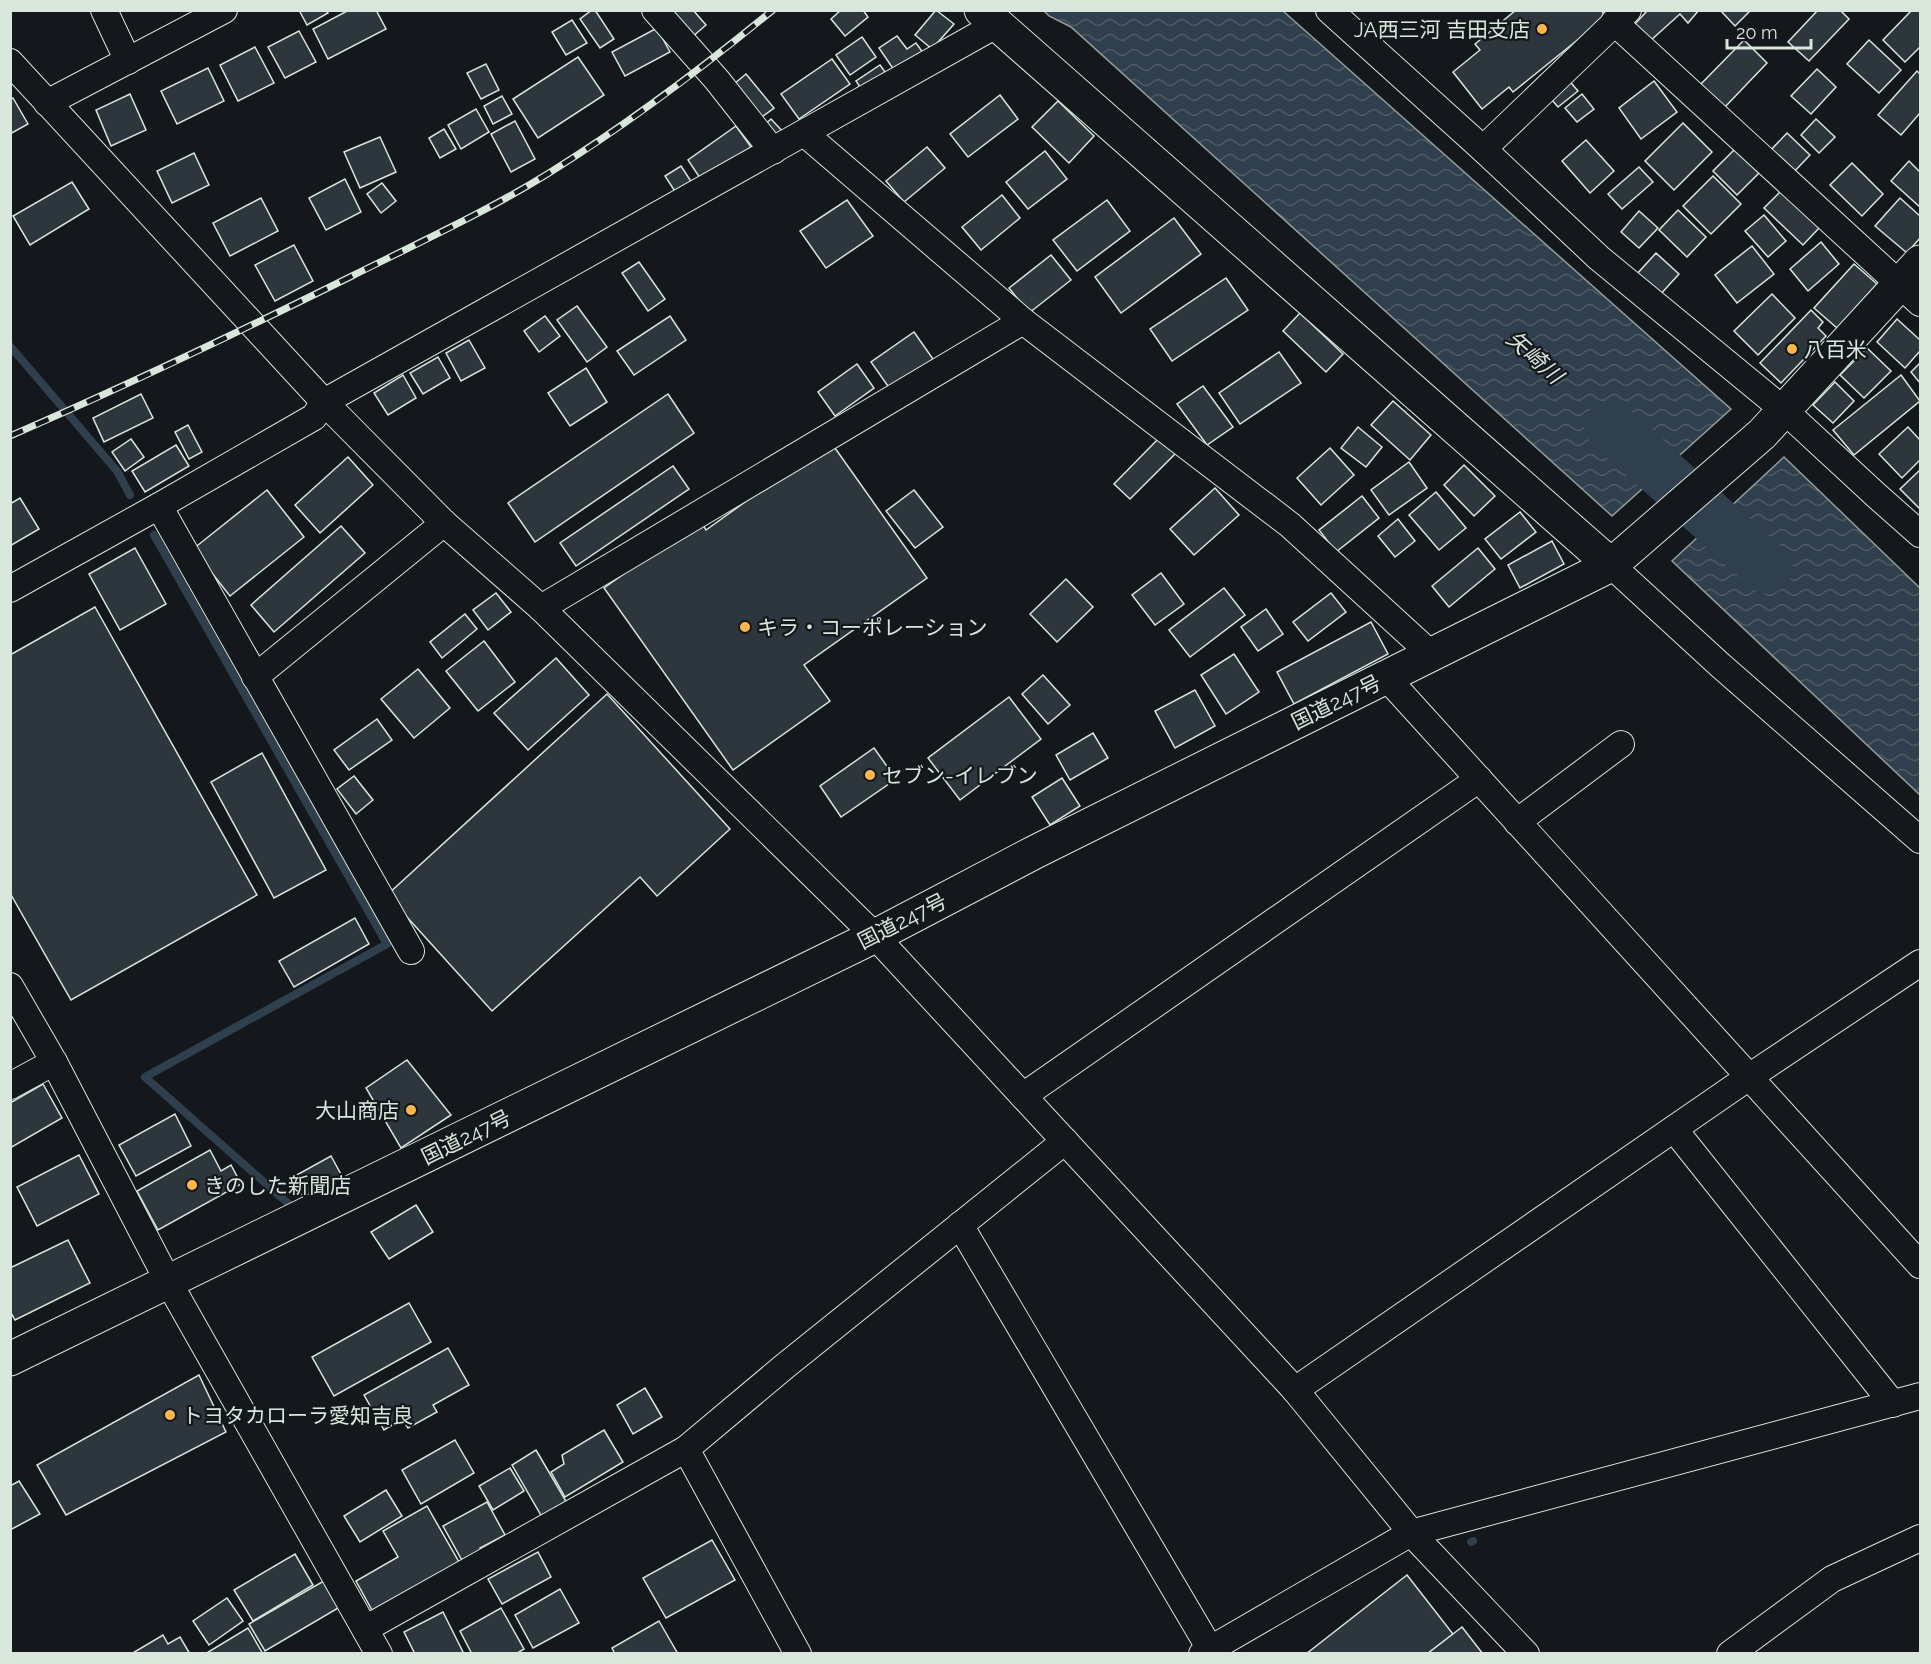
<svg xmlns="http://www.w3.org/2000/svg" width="1931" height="1664" font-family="Raleway,'Noto Sans JP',sans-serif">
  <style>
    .water { fill: url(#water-waves); stroke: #939e99; stroke-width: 1.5 }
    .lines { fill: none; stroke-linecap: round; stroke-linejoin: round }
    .stream { stroke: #2f3f4d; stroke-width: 8 }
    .river { stroke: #2f3f4d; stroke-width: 51 }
    .building { fill: #2c363c; stroke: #d8e6dc; stroke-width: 1.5 }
    .street-casing { stroke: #d8e6dc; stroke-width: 28 }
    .secondary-casing { stroke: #d8e6dc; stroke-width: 35 }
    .highway-casing { stroke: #d8e6dc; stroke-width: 35 }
    .street { stroke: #14181c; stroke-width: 26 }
    .secondary { stroke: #14181c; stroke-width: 33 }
    .highway { stroke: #14181c; stroke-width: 33 }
    .rail-casing { stroke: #d8e6dc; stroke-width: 7 }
    .rail { stroke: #14181c; stroke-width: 4.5; stroke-dasharray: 14; stroke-linecap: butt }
    .poi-dot { fill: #ffb74d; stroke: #14181c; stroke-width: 2 }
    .labels { text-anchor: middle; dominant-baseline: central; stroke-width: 4.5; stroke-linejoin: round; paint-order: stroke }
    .poi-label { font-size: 21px; fill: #d8e6dc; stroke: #14181c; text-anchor: start }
    .street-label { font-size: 21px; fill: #d8e6dc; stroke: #14181c }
    .water-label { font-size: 22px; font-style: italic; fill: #d8e6dc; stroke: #14181c }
  </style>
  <defs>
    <pattern id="water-waves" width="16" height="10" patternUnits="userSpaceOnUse" patternTransform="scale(1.5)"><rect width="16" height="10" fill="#2f3f4d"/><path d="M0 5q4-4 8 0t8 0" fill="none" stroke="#4c5b66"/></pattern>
  </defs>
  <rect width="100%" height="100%" fill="#14181c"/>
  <g class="water">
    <path d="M 1044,11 L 1283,11 L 1731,409 L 1612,516 L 1071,27 L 1049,16 Z"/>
    <path d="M 1784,457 L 1920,588 L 1920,795 L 1672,561 Z"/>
  </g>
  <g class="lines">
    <g class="stream">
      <path d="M 10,346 L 117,471 L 130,495"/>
      <path d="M 154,535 L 387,944 L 145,1077 L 290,1205"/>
      <path d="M 1471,1542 L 1473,1541"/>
    </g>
    <path class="river" d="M 1610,426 L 1767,568"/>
  </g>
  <g class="building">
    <path d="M 299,10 L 326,10 L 328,13 L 307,25 Z"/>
    <path d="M 349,10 L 376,10 L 386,29 L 328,59 L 313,29 Z"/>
    <path d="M 592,10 L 595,10 L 614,39 L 600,48 L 580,19 Z"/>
    <path d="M 666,10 L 693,10 L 706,25 L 691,38 Z"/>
    <path d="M 841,10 L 863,10 L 868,17 L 845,36 L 831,19 Z"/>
    <path d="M 936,10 L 954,24 L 932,49 L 915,35 Z"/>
    <path d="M 1516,10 L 1601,10 L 1606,17 L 1513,92 L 1509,87 L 1482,109 L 1453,72 L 1480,50 L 1475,44 Z"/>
    <path d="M 1648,10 L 1699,10 L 1688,23 L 1680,14 L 1650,41 L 1634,25 Z"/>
    <path d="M 1720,10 L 1751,10 L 1735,26 Z"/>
    <path d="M 1818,10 L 1840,10 L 1849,19 L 1809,61 L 1788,42 Z"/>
    <path d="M 1912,10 L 1920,10 L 1920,47 L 1905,62 L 1883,40 Z"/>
    <path d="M 572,20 L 587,43 L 566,55 L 552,32 Z"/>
    <path d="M 657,28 L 670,52 L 625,76 L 612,52 Z"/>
    <path d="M 299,31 L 316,62 L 285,78 L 268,47 Z"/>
    <path d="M 897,36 L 907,49 L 916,43 L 924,54 L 896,73 L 879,48 Z"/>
    <path d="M 862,37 L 876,57 L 850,75 L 836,55 Z"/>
    <path d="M 1744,40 L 1767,63 L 1724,108 L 1700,85 Z"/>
    <path d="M 1869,40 L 1901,70 L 1879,93 L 1847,64 Z"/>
    <path d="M 255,47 L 274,83 L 238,101 L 220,65 Z"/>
    <path d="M 578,57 L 604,95 L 538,138 L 513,99 Z"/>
    <path d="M 832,59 L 850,84 L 799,119 L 781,94 Z"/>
    <path d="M 486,64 L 499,90 L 481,99 L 467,73 Z"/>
    <path d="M 880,65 L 888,76 L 864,93 L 856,81 Z"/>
    <path d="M 208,68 L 224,101 L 177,124 L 161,91 Z"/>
    <path d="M 1817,69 L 1836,87 L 1811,114 L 1791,96 Z"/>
    <path d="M 1917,71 L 1920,74 L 1920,113 L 1901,135 L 1878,115 Z"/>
    <path d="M 746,74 L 774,108 L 755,122 L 728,89 Z"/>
    <path d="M 1566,77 L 1578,91 L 1558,107 L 1546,93 Z"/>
    <path d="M 1654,81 L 1677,112 L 1641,139 L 1619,108 Z"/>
    <path d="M 130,94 L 146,130 L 111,146 L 96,110 Z"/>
    <path d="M 1582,94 L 1594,109 L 1577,122 L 1565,108 Z"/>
    <path d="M 1000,95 L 1018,119 L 968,157 L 950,134 Z"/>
    <path d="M 502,96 L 512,114 L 493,124 L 484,106 Z"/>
    <path d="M 13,98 L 28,124 L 10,134 L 10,100 Z"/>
    <path d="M 1058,101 L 1094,136 L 1069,163 L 1032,127 Z"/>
    <path d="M 476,109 L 489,132 L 461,149 L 448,125 Z"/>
    <path d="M 771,119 L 785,134 L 774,144 L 760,129 Z"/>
    <path d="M 1816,119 L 1835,137 L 1819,153 L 1801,135 Z"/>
    <path d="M 515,121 L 535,159 L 511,172 L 491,134 Z"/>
    <path d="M 1683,123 L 1712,152 L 1674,190 L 1645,161 Z"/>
    <path d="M 736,126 L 751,147 L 702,181 L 688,160 Z"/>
    <path d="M 444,129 L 456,149 L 440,158 L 429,138 Z"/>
    <path d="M 1787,133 L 1810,155 L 1791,175 L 1768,153 Z"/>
    <path d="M 380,137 L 396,172 L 360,188 L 344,152 Z"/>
    <path d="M 1586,140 L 1614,171 L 1590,193 L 1562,161 Z"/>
    <path d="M 927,147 L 945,168 L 904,202 L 886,181 Z"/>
    <path d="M 1735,149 L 1759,173 L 1737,195 L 1713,171 Z"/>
    <path d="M 1045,151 L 1067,179 L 1028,209 L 1006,182 Z"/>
    <path d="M 194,153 L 209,185 L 172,203 L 157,171 Z"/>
    <path d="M 1909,161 L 1920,172 L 1920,207 L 1891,181 Z"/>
    <path d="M 1852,163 L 1883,194 L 1862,216 L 1830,185 Z"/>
    <path d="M 681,166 L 694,186 L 678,196 L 665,176 Z"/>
    <path d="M 1639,167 L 1653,182 L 1622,209 L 1608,194 Z"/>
    <path d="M 1713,176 L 1741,204 L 1711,234 L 1683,206 Z"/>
    <path d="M 345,179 L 361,212 L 326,230 L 309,198 Z"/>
    <path d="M 72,182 L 89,209 L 30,245 L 13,216 Z"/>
    <path d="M 382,183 L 396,201 L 381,213 L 367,194 Z"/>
    <path d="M 1781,191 L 1819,228 L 1803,245 L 1764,208 Z"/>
    <path d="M 1002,195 L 1020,218 L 981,250 L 962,227 Z"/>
    <path d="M 261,198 L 278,231 L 230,256 L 213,223 Z"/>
    <path d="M 1900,198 L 1920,216 L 1920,238 L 1907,253 L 1875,226 Z"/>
    <path d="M 847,200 L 873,236 L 826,268 L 800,231 Z"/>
    <path d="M 1107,200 L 1130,231 L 1077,271 L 1053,240 Z"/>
    <path d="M 1678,210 L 1706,237 L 1687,257 L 1659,230 Z"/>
    <path d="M 1639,211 L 1658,228 L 1639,248 L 1621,232 Z"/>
    <path d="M 1764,215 L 1786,241 L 1768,257 L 1745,231 Z"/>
    <path d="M 1174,218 L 1201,254 L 1121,313 L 1095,277 Z"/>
    <path d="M 1821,242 L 1839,264 L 1808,291 L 1790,269 Z"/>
    <path d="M 294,245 L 313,281 L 275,301 L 255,265 Z"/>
    <path d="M 1752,246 L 1774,274 L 1737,303 L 1715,275 Z"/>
    <path d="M 1656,253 L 1679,274 L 1659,296 L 1636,275 Z"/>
    <path d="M 1051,255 L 1071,280 L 1029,313 L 1009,288 Z"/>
    <path d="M 639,262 L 665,299 L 648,311 L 622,273 Z"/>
    <path d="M 1854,264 L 1877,284 L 1837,328 L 1814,308 Z"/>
    <path d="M 1226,278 L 1248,310 L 1172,361 L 1150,329 Z"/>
    <path d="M 1772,294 L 1795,318 L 1758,355 L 1734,331 Z"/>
    <path d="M 577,306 L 607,347 L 587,362 L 557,320 Z"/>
    <path d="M 1811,310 L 1823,322 L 1818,328 L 1826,336 L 1781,383 L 1760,363 Z"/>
    <path d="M 1300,313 L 1343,354 L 1326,372 L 1283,331 Z"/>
    <path d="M 545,316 L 560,336 L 539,352 L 524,331 Z"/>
    <path d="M 670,316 L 686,340 L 634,375 L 617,351 Z"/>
    <path d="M 1897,319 L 1920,340 L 1920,351 L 1905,368 L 1877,342 Z"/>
    <path d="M 914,332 L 933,359 L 890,389 L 871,362 Z"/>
    <path d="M 469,340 L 485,368 L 461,381 L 446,353 Z"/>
    <path d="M 1867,348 L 1891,371 L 1864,398 L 1840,375 Z"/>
    <path d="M 1279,352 L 1301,383 L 1240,424 L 1219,393 Z"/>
    <path d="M 438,357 L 450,378 L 423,394 L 410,373 Z"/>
    <path d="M 1920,363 L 1920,383 L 1911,372 Z"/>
    <path d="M 857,364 L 874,388 L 835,416 L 818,392 Z"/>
    <path d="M 586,368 L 607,402 L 570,426 L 548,393 Z"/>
    <path d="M 403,375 L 416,398 L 388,415 L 374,393 Z"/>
    <path d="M 1901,375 L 1920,401 L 1854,455 L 1833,430 Z"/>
    <path d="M 1835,382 L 1854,401 L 1833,423 L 1813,405 Z"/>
    <path d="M 1203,386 L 1233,427 L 1207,445 L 1177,404 Z"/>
    <path d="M 141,394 L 153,418 L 104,442 L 93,418 Z"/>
    <path d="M 668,394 L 694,433 L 535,542 L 508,503 Z"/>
    <path d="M 1393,401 L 1431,435 L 1410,460 L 1371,425 Z"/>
    <path d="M 188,425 L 202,452 L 189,459 L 175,432 Z"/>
    <path d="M 1358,427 L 1382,447 L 1366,467 L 1341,448 Z"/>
    <path d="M 1908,427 L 1920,440 L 1920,460 L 1902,478 L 1879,454 Z"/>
    <path d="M 1160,437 L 1176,453 L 1130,499 L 1114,484 Z"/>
    <path d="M 131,439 L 144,457 L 125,471 L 112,452 Z"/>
    <path d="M 830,441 L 927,578 L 804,665 L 830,701 L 733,770 L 604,588 L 700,520 L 706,530 Z"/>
    <path d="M 176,445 L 189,466 L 145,492 L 132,471 Z"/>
    <path d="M 1330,448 L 1354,475 L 1321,505 L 1297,478 Z"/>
    <path d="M 348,457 L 373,485 L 320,533 L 295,505 Z"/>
    <path d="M 1409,462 L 1427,488 L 1389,515 L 1371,490 Z"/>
    <path d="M 1464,465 L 1495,496 L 1474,516 L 1444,485 Z"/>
    <path d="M 673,466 L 689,489 L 576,566 L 560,543 Z"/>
    <path d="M 1920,470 L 1920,509 L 1900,489 Z"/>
    <path d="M 1215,488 L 1239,515 L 1194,555 L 1170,529 Z"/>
    <path d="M 267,490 L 304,537 L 230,596 L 193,549 Z"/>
    <path d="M 914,490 L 943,527 L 915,548 L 886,511 Z"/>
    <path d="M 1436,492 L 1466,528 L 1439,550 L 1409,515 Z"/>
    <path d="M 1362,496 L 1379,518 L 1336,552 L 1319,530 Z"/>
    <path d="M 20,498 L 39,529 L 10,546 L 10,504 Z"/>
    <path d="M 1520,512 L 1536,532 L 1501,559 L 1485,539 Z"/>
    <path d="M 1398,519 L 1415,541 L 1395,557 L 1378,536 Z"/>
    <path d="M 341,526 L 365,553 L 274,632 L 251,605 Z"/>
    <path d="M 1552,541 L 1564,564 L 1520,588 L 1508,565 Z"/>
    <path d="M 135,548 L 166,604 L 120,630 L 89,574 Z"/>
    <path d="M 1478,548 L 1495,569 L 1449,607 L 1432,586 Z"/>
    <path d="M 1161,573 L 1184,604 L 1155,625 L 1132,595 Z"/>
    <path d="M 1066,579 L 1093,607 L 1057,642 L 1030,614 Z"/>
    <path d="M 1224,588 L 1245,615 L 1190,657 L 1169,630 Z"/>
    <path d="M 496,593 L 511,612 L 488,630 L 473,610 Z"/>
    <path d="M 1331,593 L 1346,612 L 1308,641 L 1293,622 Z"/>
    <path d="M 95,607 L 257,895 L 71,1000 L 10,893 L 10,655 Z"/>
    <path d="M 1266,609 L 1283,634 L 1258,651 L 1241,627 Z"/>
    <path d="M 465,614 L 477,629 L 442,658 L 430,642 Z"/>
    <path d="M 1371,622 L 1388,654 L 1294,704 L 1277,672 Z"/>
    <path d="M 484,641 L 515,682 L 478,711 L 446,671 Z"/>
    <path d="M 1234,654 L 1259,692 L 1226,714 L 1201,675 Z"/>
    <path d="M 556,658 L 589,695 L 528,750 L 494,713 Z"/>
    <path d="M 418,669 L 450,708 L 414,738 L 381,699 Z"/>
    <path d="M 1043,675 L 1070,705 L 1048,724 L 1022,694 Z"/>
    <path d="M 1195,690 L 1215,726 L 1175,748 L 1155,711 Z"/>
    <path d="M 607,694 L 730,829 L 657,896 L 640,877 L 492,1011 L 387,895 Z"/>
    <path d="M 1009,697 L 1041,739 L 960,800 L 928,758 Z"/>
    <path d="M 377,719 L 392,740 L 349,770 L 334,750 Z"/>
    <path d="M 1093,733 L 1108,758 L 1070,780 L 1056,755 Z"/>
    <path d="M 874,748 L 896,779 L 841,817 L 820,786 Z"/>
    <path d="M 262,753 L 326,870 L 274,898 L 211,782 Z"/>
    <path d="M 354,776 L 373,800 L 356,814 L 337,789 Z"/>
    <path d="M 1062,778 L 1080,806 L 1050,825 L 1032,797 Z"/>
    <path d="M 355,918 L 369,944 L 294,987 L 279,961 Z"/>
    <path d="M 407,1060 L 451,1115 L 401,1148 L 366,1088 Z"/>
    <path d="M 43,1084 L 62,1118 L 10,1148 L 10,1103 Z"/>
    <path d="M 175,1114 L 191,1146 L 136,1176 L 119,1145 Z"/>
    <path d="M 210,1150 L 221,1171 L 231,1165 L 241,1184 L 158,1230 L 137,1191 Z"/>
    <path d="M 79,1155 L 99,1194 L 37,1226 L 17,1187 Z"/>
    <path d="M 331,1156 L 343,1178 L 304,1198 L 293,1177 Z"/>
    <path d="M 416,1205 L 433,1232 L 389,1259 L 371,1232 Z"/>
    <path d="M 68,1240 L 90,1283 L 15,1320 L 10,1311 L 10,1268 Z"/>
    <path d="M 409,1303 L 431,1342 L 334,1396 L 312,1357 Z"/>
    <path d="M 448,1348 L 469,1385 L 433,1405 L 437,1412 L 408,1428 L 402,1419 L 384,1430 L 364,1395 Z"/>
    <path d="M 199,1375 L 226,1432 L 66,1515 L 37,1465 Z"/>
    <path d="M 645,1388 L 662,1417 L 633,1434 L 617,1405 Z"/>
    <path d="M 604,1430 L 623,1462 L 565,1497 L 551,1472 L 564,1464 L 562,1455 Z"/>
    <path d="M 455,1440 L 474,1473 L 421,1504 L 402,1470 Z"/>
    <path d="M 536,1450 L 567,1503 L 542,1517 L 512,1465 Z"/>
    <path d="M 510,1468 L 524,1491 L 493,1510 L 479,1486 Z"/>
    <path d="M 19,1481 L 40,1514 L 10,1530 L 10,1486 Z"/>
    <path d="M 386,1490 L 402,1516 L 360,1542 L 344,1516 Z"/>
    <path d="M 487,1502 L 505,1535 L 480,1548 L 484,1554 L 464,1564 L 443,1526 Z"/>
    <path d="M 427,1506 L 459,1562 L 373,1612 L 356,1581 L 398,1557 L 383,1531 Z"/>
    <path d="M 712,1540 L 735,1580 L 666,1618 L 643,1578 Z"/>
    <path d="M 538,1552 L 551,1577 L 502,1604 L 488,1579 Z"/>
    <path d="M 295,1554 L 313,1585 L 253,1621 L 234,1590 Z"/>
    <path d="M 1407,1575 L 1453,1634 L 1427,1654 L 1306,1654 Z"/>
    <path d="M 329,1578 L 345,1604 L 265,1651 L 249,1624 Z"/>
    <path d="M 560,1589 L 579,1623 L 533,1648 L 515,1615 Z"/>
    <path d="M 227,1598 L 243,1621 L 209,1645 L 193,1621 Z"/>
    <path d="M 501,1608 L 524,1649 L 516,1654 L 472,1654 L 460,1631 Z"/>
    <path d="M 443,1612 L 464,1654 L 415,1654 L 404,1632 Z"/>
    <path d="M 659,1621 L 678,1654 L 615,1654 L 612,1648 Z"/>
    <path d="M 1462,1627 L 1483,1654 L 1427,1654 L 1453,1634 Z"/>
    <path d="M 248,1628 L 263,1654 L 205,1654 Z"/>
    <path d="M 163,1635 L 168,1644 L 180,1637 L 190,1654 L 131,1654 Z"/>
  </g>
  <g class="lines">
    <g class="street-casing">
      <g id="street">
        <path d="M 104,10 L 128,61"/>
        <path d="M 655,10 L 717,80 L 773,151"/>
        <path d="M 1329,10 L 1483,149 L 1599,258 L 1785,411 L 1877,496 L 1920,534"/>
        <path d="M 1614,22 L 1920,303"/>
        <path d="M 10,62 L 324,402 L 444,523 L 541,608 L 875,936 L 1295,1390 L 1415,1537 L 1526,1654"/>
        <path d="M 47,103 L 224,10"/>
        <path d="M 804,133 L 1023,321 L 1290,525 L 1431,654"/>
        <path d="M 1483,149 L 1628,10"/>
        <path d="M 159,506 L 411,951"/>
        <path d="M 1611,565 L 1720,665 L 1920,840"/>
        <path d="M 10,589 L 159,506 L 314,417 L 324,402 L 996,25"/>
        <path d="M 541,608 L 1023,321"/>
        <path d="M 255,677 L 444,523"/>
        <path d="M 1386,677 L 1920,1265"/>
        <path d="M 1517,822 L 1621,744"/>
        <path d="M 10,986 L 54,1062 L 169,1283 L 379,1654"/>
        <path d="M 10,1086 L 54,1062"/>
        <path d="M 1023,1096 L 1479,779"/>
        <path d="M 1674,1129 L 1893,1404"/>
        <path d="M 960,1225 L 1213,1654"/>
        <path d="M 1295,1390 L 1749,1077 L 1920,963"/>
        <path d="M 686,1449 L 798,1654"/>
        <path d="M 365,1629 L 686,1449 L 785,1366 L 1065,1141"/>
        <path d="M 1202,1654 L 1411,1533 L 1920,1396"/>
        <path d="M 1730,1654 L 1832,1579 L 1920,1538"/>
      </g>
    </g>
    <g class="secondary-casing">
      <path id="secondary" d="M 981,10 L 1611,565"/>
    </g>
    <g class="highway-casing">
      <path id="highway" d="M 10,1359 L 875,936 L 1035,852 L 1611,565 L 1762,434 L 1920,262"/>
    </g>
    <use href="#street" class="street"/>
    <use href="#secondary" class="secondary"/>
    <use href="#highway" class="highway"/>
    <g class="rail-casing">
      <path id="rail" d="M 10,436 C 126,386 239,332 352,276 C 418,243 486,212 549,173 C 628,124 701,69 773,10"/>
    </g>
    <use href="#rail" class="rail"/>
  </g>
  <g class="poi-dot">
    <circle cx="1542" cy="29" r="6"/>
    <circle cx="1792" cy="349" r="6"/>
    <circle cx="745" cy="627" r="6"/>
    <circle cx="870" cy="775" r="6"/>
    <circle cx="411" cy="1110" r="6"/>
    <circle cx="192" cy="1185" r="6"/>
    <circle cx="170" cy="1415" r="6"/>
  </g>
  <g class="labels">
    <g class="poi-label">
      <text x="1530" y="29" text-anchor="end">JA西三河 吉田支店</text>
      <text x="1804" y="349">八百米</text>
      <text x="757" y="627">キラ・コーポレーション</text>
      <text x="882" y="775">セブン-イレブン</text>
      <text x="399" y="1110" text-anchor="end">大山商店</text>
      <text x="204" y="1185">きのした新聞店</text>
      <text x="182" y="1415">トヨタカローラ愛知吉良</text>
    </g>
    <g class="street-label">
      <text transform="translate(1336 702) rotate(-26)">国道247号</text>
      <text transform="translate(902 921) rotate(-27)">国道247号</text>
      <text transform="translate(466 1137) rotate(-26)">国道247号</text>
    </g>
    <g class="water-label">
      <text transform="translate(1535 357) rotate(42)">矢崎川</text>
    </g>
  </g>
  <rect width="1931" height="1664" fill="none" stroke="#d8e6dc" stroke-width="24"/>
  <path d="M1727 39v9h84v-9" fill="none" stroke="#d8e6dc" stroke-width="3"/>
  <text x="1736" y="39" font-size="18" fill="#d8e6dc" stroke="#14181c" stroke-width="4.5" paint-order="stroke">20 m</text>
</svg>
